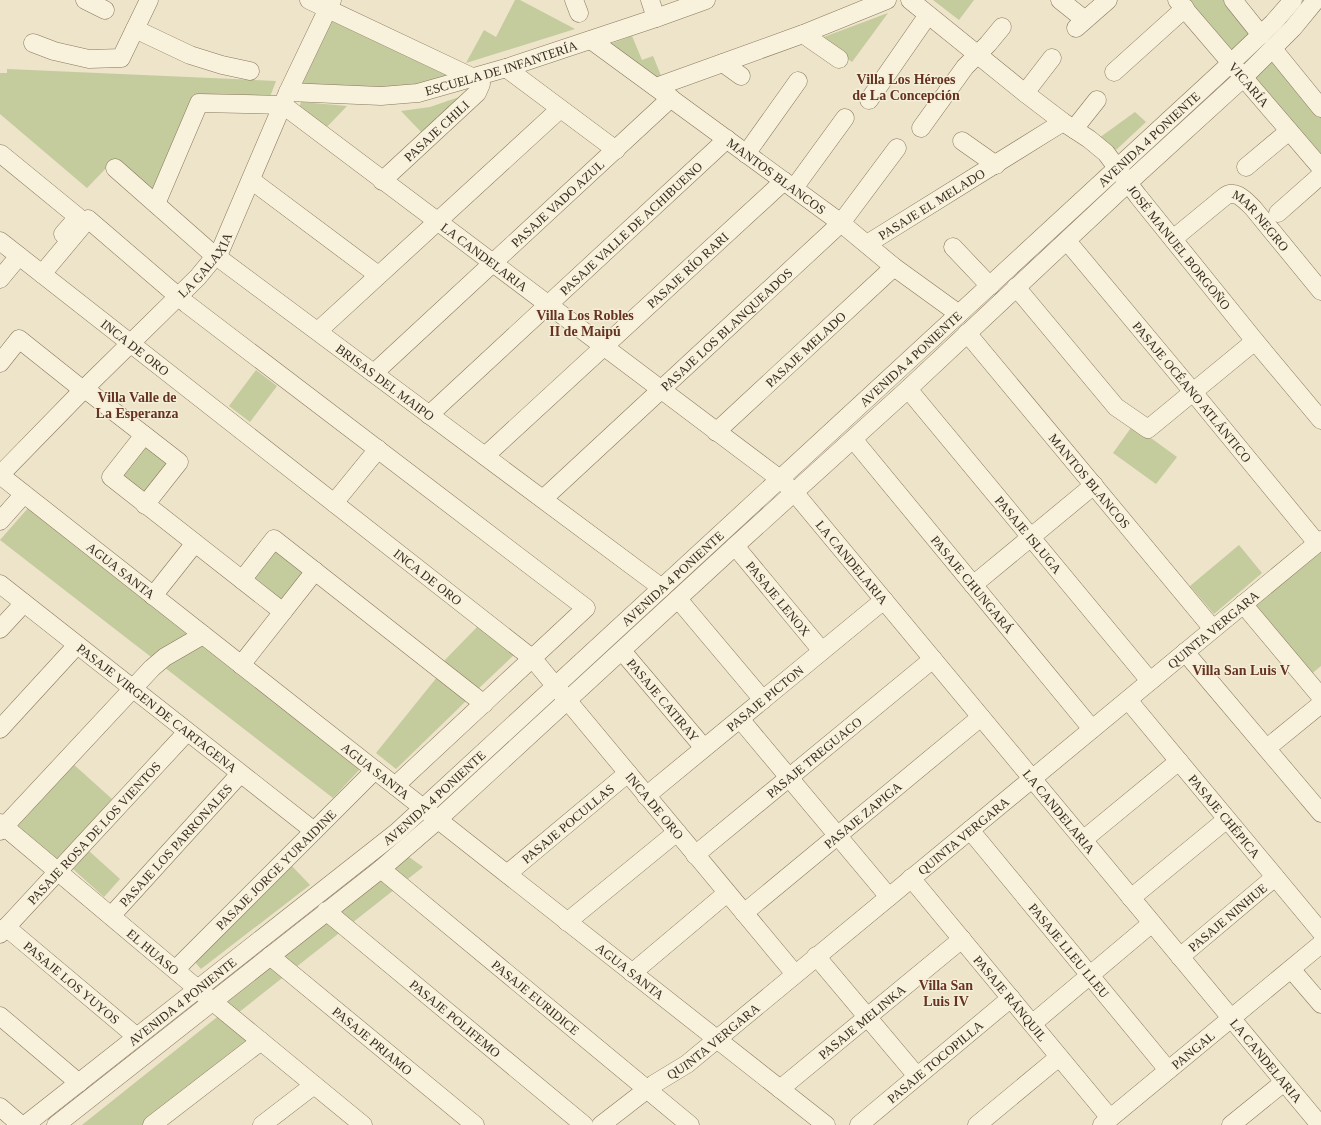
<svg xmlns="http://www.w3.org/2000/svg" width="1321" height="1125" font-family="Georgia,serif">
  <style>
    .green { fill: #c4cb9d }
    .lines { fill: none; stroke-linecap: round; stroke-linejoin: round }
    .minor-casing { stroke: #89775e; stroke-width: 19 }
    .minor { stroke: #f8f1dc; stroke-width: 18 }
    .labels { text-anchor: middle; dominant-baseline: central; stroke-width: 3; stroke-linejoin: round; paint-order: stroke }
    .street-label { font-size: 13px; fill: #3a2e21; stroke: #f5eed8 }
    .neighbourhood-label { font-size: 14px; font-weight: bold; fill: #653322; stroke: #f5eed8 }
  </style>
  <rect width="100%" height="100%" fill="#ede4c9"/>
  <g class="green">
    <path d="M 515,0 L 520,0 L 575,29 L 466,63 L 484,30 L 496,37 Z"/>
    <path d="M 933,0 L 974,0 L 959,20 Z"/>
    <path d="M 1189,0 L 1228,0 L 1321,114 L 1321,154 Z"/>
    <path d="M 888,13 L 852,62 L 821,38 Z"/>
    <path d="M 333,17 L 450,77 L 393,90 L 300,85 Z"/>
    <path d="M 632,36 L 642,60 L 653,56 L 662,78 L 656,81 L 610,44 Z"/>
    <path d="M 7,69 L 276,81 L 268,102 L 197,99 L 154,199 L 112,162 L 87,188 L 0,114 L 0,73 L 7,73 Z"/>
    <path d="M 465,95 L 424,135 L 401,111 L 430,107 Z"/>
    <path d="M 301,102 L 347,106 L 323,131 L 299,108 Z"/>
    <path d="M 1135,112 L 1146,122 L 1116,150 L 1099,138 Z"/>
    <path d="M 256,370 L 277,386 L 250,422 L 229,406 Z"/>
    <path d="M 1133,425 L 1177,457 L 1156,484 L 1113,453 Z"/>
    <path d="M 144,441 L 172,464 L 146,497 L 117,475 Z"/>
    <path d="M 29,507 L 361,768 L 333,798 L 0,540 Z"/>
    <path d="M 275,544 L 307,569 L 286,597 L 273,601 L 248,581 Z"/>
    <path d="M 1239,545 L 1262,573 L 1214,614 L 1190,586 Z"/>
    <path d="M 1321,548 L 1321,666 L 1310,675 L 1251,603 Z"/>
    <path d="M 478,626 L 516,653 L 477,690 L 442,663 Z"/>
    <path d="M 438,676 L 468,699 L 396,769 L 376,753 Z"/>
    <path d="M 72,763 L 112,799 L 57,861 L 17,825 Z"/>
    <path d="M 89,851 L 120,879 L 104,897 L 73,869 Z"/>
    <path d="M 409,857 L 423,867 L 238,1013 L 226,1001 Z"/>
    <path d="M 290,864 L 310,885 L 201,969 L 194,961 Z"/>
    <path d="M 221,1014 L 249,1039 L 142,1125 L 82,1125 Z"/>
  </g>
  <g class="lines">
    <g class="minor-casing">
      <g id="minor">
        <path d="M 85,0 L 105,10"/>
        <path d="M 309,0 L 474,78"/>
        <path d="M 574,0 L 579,13"/>
        <path d="M 650,0 L 656,18"/>
        <path id="s1" d="M 910,0 L 1025,93 L 1063,122 L 1089,139 L 1106,153 L 1138,196 L 1255,341 L 1321,420"/>
        <path d="M 1060,0 L 1085,20"/>
        <path id="s2" d="M 1177,0 L 1321,168"/>
        <path d="M 1233,0 L 1261,35"/>
        <path d="M 1076,28 L 1108,0"/>
        <path d="M 135,29 L 190,55 L 222,65 L 250,71"/>
        <path d="M 803,34 L 839,59"/>
        <path id="s3" d="M 591,40 L 841,223 L 894,267 L 959,314"/>
        <path d="M 33,43 L 54,51 L 89,59 L 121,58 L 149,0"/>
        <path d="M 1273,49 L 1321,108"/>
        <path d="M 723,63 L 741,76"/>
        <path d="M 506,68 L 616,150"/>
        <path d="M 1114,72 L 1185,8"/>
        <path d="M 656,87 L 803,34 L 887,0"/>
        <path id="s4" d="M 288,92 L 381,96 L 418,93 L 506,68 L 656,18 L 706,0"/>
        <path d="M 1025,93 L 1052,58"/>
        <path d="M 869,100 L 928,15"/>
        <path d="M 921,128 L 965,67 L 988,44 L 1002,27"/>
        <path d="M 1074,129 L 1097,100"/>
        <path d="M 962,141 L 996,165"/>
        <path d="M 1,154 L 78,217 L 63,234"/>
        <path d="M 746,154 L 798,81"/>
        <path d="M 1246,167 L 1289,131"/>
        <path id="s5" d="M 115,168 L 208,250 L 662,588"/>
        <path d="M 251,180 L 378,275"/>
        <path id="s6" d="M 382,181 L 477,93 L 481,84 L 480,76"/>
        <path d="M 794,188 L 845,118"/>
        <path id="s7" d="M 156,204 L 199,103 L 283,105 L 780,479 L 794,492 L 1320,1125"/>
        <path d="M 1278,213 L 1321,175"/>
        <path id="s8" d="M 1173,239 L 1224,197 C 1235,188 1245,200 1253,208 L 1321,291"/>
        <path id="s9" d="M 0,241 L 533,659 L 795,974"/>
        <path id="s10" d="M 1067,241 L 1193,392 L 1317,543"/>
        <path id="s11" d="M 867,244 L 1063,122"/>
        <path d="M 953,247 L 990,286"/>
        <path d="M 42,274 L 88,219 L 187,304 L 586,608 L 395,786"/>
        <path d="M 0,279 L 19,256"/>
        <path d="M 1016,287 L 1116,407 L 1148,429 L 1255,341"/>
        <path d="M 318,331 L 560,109"/>
        <path id="s12" d="M 967,333 L 1213,629"/>
        <path d="M 0,363 L 19,339 L 83,390"/>
        <path id="s13" d="M 374,373 L 671,98"/>
        <path d="M 85,389 L 179,462 L 145,505"/>
        <path id="s14" d="M 908,389 L 1150,681"/>
        <path id="s15" d="M 429,415 L 727,139"/>
        <path id="s16" d="M 716,432 L 894,267"/>
        <path d="M 144,435 L 111,477 L 283,612"/>
        <path id="s17" d="M 853,439 L 1092,729"/>
        <path id="s18" d="M 485,456 L 784,181"/>
        <path id="s19" d="M 0,475 L 826,1125"/>
        <path id="s20" d="M 0,475 L 83,390 L 198,277 L 221,249 L 288,92 L 332,0"/>
        <path id="s21" d="M 543,499 L 841,223 L 897,148"/>
        <path d="M 334,503 L 378,449"/>
        <path d="M 0,521 L 24,494"/>
        <path id="s22" d="M 735,546 L 822,651"/>
        <path d="M 242,580 L 274,539 L 484,704"/>
        <path id="s23" d="M 0,584 L 314,831"/>
        <path d="M 973,585 L 1094,485"/>
        <path d="M 153,596 L 195,543"/>
        <path d="M 678,599 L 763,700"/>
        <path d="M 1243,604 L 1321,697"/>
        <path d="M 0,629 L 24,603"/>
        <path id="s24" d="M 622,651 L 704,748"/>
        <path d="M 1185,652 L 1321,813"/>
        <path d="M 241,665 L 315,571"/>
        <path id="s25" d="M 1128,700 L 1321,932"/>
        <path d="M 740,719 L 889,897"/>
        <path d="M 0,729 L 77,645"/>
        <path d="M 1267,748 L 1321,704"/>
        <path id="s26" d="M 646,796 L 884,600"/>
        <path id="s27" d="M 0,823 L 212,1001 L 363,1125"/>
        <path id="s28" d="M 970,830 L 1168,1070"/>
        <path d="M 0,831 L 152,668 L 165,657 L 203,635"/>
        <path d="M 1083,840 L 1179,761"/>
        <path id="s29" d="M 695,855 L 933,659"/>
        <path id="s30" d="M 381,869 L 690,1125"/>
        <path id="s31" d="M 507,874 L 628,773"/>
        <path id="s32" d="M 911,878 L 1110,1118"/>
        <path d="M 1131,898 L 1227,819"/>
        <path id="s33" d="M 326,911 L 584,1125"/>
        <path id="s34" d="M 744,913 L 981,717"/>
        <path id="s35" d="M 111,916 L 240,774"/>
        <path d="M 567,922 L 677,832"/>
        <path id="s36" d="M 6,927 L 137,1037"/>
        <path id="s37" d="M 0,934 L 187,732"/>
        <path id="s38" d="M 270,956 L 475,1125"/>
        <path d="M 816,956 L 917,1076"/>
        <path id="s39" d="M 1180,957 L 1275,877"/>
        <path id="s40" d="M 176,969 L 375,770"/>
        <path d="M 1291,969 L 1321,1004"/>
        <path d="M 632,973 L 727,893"/>
        <path d="M 0,1016 L 79,1083"/>
        <path d="M 1032,1024 L 1152,923"/>
        <path id="s41" d="M 780,1089 L 962,939"/>
        <path d="M 0,1107 L 21,1125"/>
        <path id="s42" d="M 25,1125 L 397,832 L 1231,63 L 1273,23 L 1293,0"/>
        <path d="M 56,1125 L 381,869 L 432,825 L 735,546 L 908,389 L 1128,183 L 1243,78 L 1293,28 L 1316,0"/>
        <path d="M 152,1125 L 261,1041"/>
        <path d="M 262,1125 L 314,1085"/>
        <path id="s43" d="M 601,1125 L 654,1084 L 687,1064 L 1321,540"/>
        <path id="s44" d="M 859,1125 L 1011,998"/>
        <path d="M 977,1125 L 1059,1057"/>
        <path id="s45" d="M 1102,1125 L 1321,944"/>
        <path d="M 1231,1125 L 1284,1082"/>
      </g>
    </g>
    <use href="#minor" class="minor"/>
  </g>
  <g class="labels">
    <g class="street-label">
      <text stroke="none"><textPath href="#s4" startOffset="217">ESCUELA DE INFANTERÍA</textPath></text>
      <text stroke="none"><textPath href="#s2" startOffset="111">VICARÍA</textPath></text>
      <text stroke="none"><textPath href="#s6" startOffset="74">PASAJE CHILI</textPath></text>
      <text stroke="none"><textPath href="#s42" startOffset="1496">AVENIDA 4 PONIENTE</textPath></text>
      <text stroke="none"><textPath href="#s3" startOffset="230">MANTOS BLANCOS</textPath></text>
      <text stroke="none"><textPath href="#s13" startOffset="250">PASAJE VADO AZUL</textPath></text>
      <text stroke="none"><textPath href="#s11" startOffset="76">PASAJE EL MELADO</textPath></text>
      <text stroke="none"><textPath href="#s8" startOffset="115">MAR NEGRO</textPath></text>
      <text stroke="none"><textPath href="#s15" startOffset="275">PASAJE VALLE DE ACHIBUENO</textPath></text>
      <text stroke="none"><textPath href="#s1" startOffset="368">JOSÉ MANUEL BORGOÑO</textPath></text>
      <text stroke="none"><textPath href="#s7" startOffset="446">LA CANDELARIA</textPath></text>
      <text stroke="none"><textPath href="#s20" startOffset="294">LA GALAXIA</textPath></text>
      <text stroke="none"><textPath href="#s18" startOffset="275">PASAJE RÍO RARI</textPath></text>
      <text stroke="none"><textPath href="#s21" startOffset="250">PASAJE LOS BLANQUEADOS</textPath></text>
      <text stroke="none"><textPath href="#s9" startOffset="172">INCA DE ORO</textPath></text>
      <text stroke="none"><textPath href="#s16" startOffset="122">PASAJE MELADO</textPath></text>
      <text stroke="none"><textPath href="#s42" startOffset="1172">AVENIDA 4 PONIENTE</textPath></text>
      <text stroke="none"><textPath href="#s5" startOffset="345">BRISAS DEL MAIPO</textPath></text>
      <text stroke="none"><textPath href="#s10" startOffset="196">PASAJE OCÉANO ATLÁNTICO</textPath></text>
      <text stroke="none"><textPath href="#s12" startOffset="192">MANTOS BLANCOS</textPath></text>
      <text stroke="none"><textPath href="#s14" startOffset="189">PASAJE ISLUGA</textPath></text>
      <text stroke="none"><textPath href="#s7" startOffset="926">LA CANDELARIA</textPath></text>
      <text stroke="none"><textPath href="#s19" startOffset="154">AGUA SANTA</textPath></text>
      <text stroke="none"><textPath href="#s9" startOffset="544">INCA DE ORO</textPath></text>
      <text stroke="none"><textPath href="#s42" startOffset="848">AVENIDA 4 PONIENTE</textPath></text>
      <text stroke="none"><textPath href="#s17" startOffset="188">PASAJE CHUNGARÁ</textPath></text>
      <text stroke="none"><textPath href="#s22" startOffset="68">PASAJE LENOX</textPath></text>
      <text stroke="none"><textPath href="#s43" startOffset="788">QUINTA VERGARA</textPath></text>
      <text stroke="none"><textPath href="#s26" startOffset="154">PASAJE PICTON</textPath></text>
      <text stroke="none"><textPath href="#s24" startOffset="64">PASAJE CATIRAY</textPath></text>
      <text stroke="none"><textPath href="#s23" startOffset="200">PASAJE VIRGEN DE CARTAGENA</textPath></text>
      <text stroke="none"><textPath href="#s29" startOffset="154">PASAJE TREGUACO</textPath></text>
      <text stroke="none"><textPath href="#s19" startOffset="478">AGUA SANTA</textPath></text>
      <text stroke="none"><textPath href="#s42" startOffset="524">AVENIDA 4 PONIENTE</textPath></text>
      <text stroke="none"><textPath href="#s9" startOffset="868">INCA DE ORO</textPath></text>
      <text stroke="none"><textPath href="#s7" startOffset="1250">LA CANDELARIA</textPath></text>
      <text stroke="none"><textPath href="#s34" startOffset="154">PASAJE ZAPIGA</textPath></text>
      <text stroke="none"><textPath href="#s25" startOffset="151">PASAJE CHÉPICA</textPath></text>
      <text stroke="none"><textPath href="#s31" startOffset="79">PASAJE POCULLAS</textPath></text>
      <text stroke="none"><textPath href="#s37" startOffset="138">PASAJE ROSA DE LOS VIENTOS</textPath></text>
      <text stroke="none"><textPath href="#s43" startOffset="464">QUINTA VERGARA</textPath></text>
      <text stroke="none"><textPath href="#s35" startOffset="96">PASAJE LOS PARRONALES</textPath></text>
      <text stroke="none"><textPath href="#s40" startOffset="141">PASAJE JORGE YURAIDINE</textPath></text>
      <text stroke="none"><textPath href="#s39" startOffset="62">PASAJE NINHUE</textPath></text>
      <text stroke="none"><textPath href="#s28" startOffset="156">PASAJE LLEU LLEU</textPath></text>
      <text stroke="none"><textPath href="#s27" startOffset="200">EL HUASO</textPath></text>
      <text stroke="none"><textPath href="#s19" startOffset="802">AGUA SANTA</textPath></text>
      <text stroke="none"><textPath href="#s36" startOffset="86">PASAJE LOS YUYOS</textPath></text>
      <text stroke="none"><textPath href="#s30" startOffset="201">PASAJE EURIDICE</textPath></text>
      <text stroke="none"><textPath href="#s32" startOffset="156">PASAJE RÁNQUIL</textPath></text>
      <text stroke="none"><textPath href="#s42" startOffset="200">AVENIDA 4 PONIENTE</textPath></text>
      <text stroke="none"><textPath href="#s33" startOffset="168">PASAJE POLIFEMO</textPath></text>
      <text stroke="none"><textPath href="#s41" startOffset="106">PASAJE MELINKA</textPath></text>
      <text stroke="none"><textPath href="#s38" startOffset="133">PASAJE PRIAMO</textPath></text>
      <text stroke="none"><textPath href="#s43" startOffset="140">QUINTA VERGARA</textPath></text>
      <text stroke="none"><textPath href="#s45" startOffset="118">PANGAL</textPath></text>
      <text stroke="none"><textPath href="#s7" startOffset="1574">LA CANDELARIA</textPath></text>
      <text stroke="none"><textPath href="#s44" startOffset="99">PASAJE TOCOPILLA</textPath></text>
    </g>
    <g class="neighbourhood-label">
      <text x="906" y="79">Villa Los Héroes<tspan x="906" dy="16">de La Concepción</tspan></text>
      <text x="585" y="315">Villa Los Robles<tspan x="585" dy="16">II de Maipú</tspan></text>
      <text x="137" y="397">Villa Valle de<tspan x="137" dy="16">La Esperanza</tspan></text>
      <text x="1241" y="670">Villa San Luis V</text>
      <text x="946" y="985">Villa San<tspan x="946" dy="16">Luis IV</tspan></text>
    </g>
  </g>
</svg>
